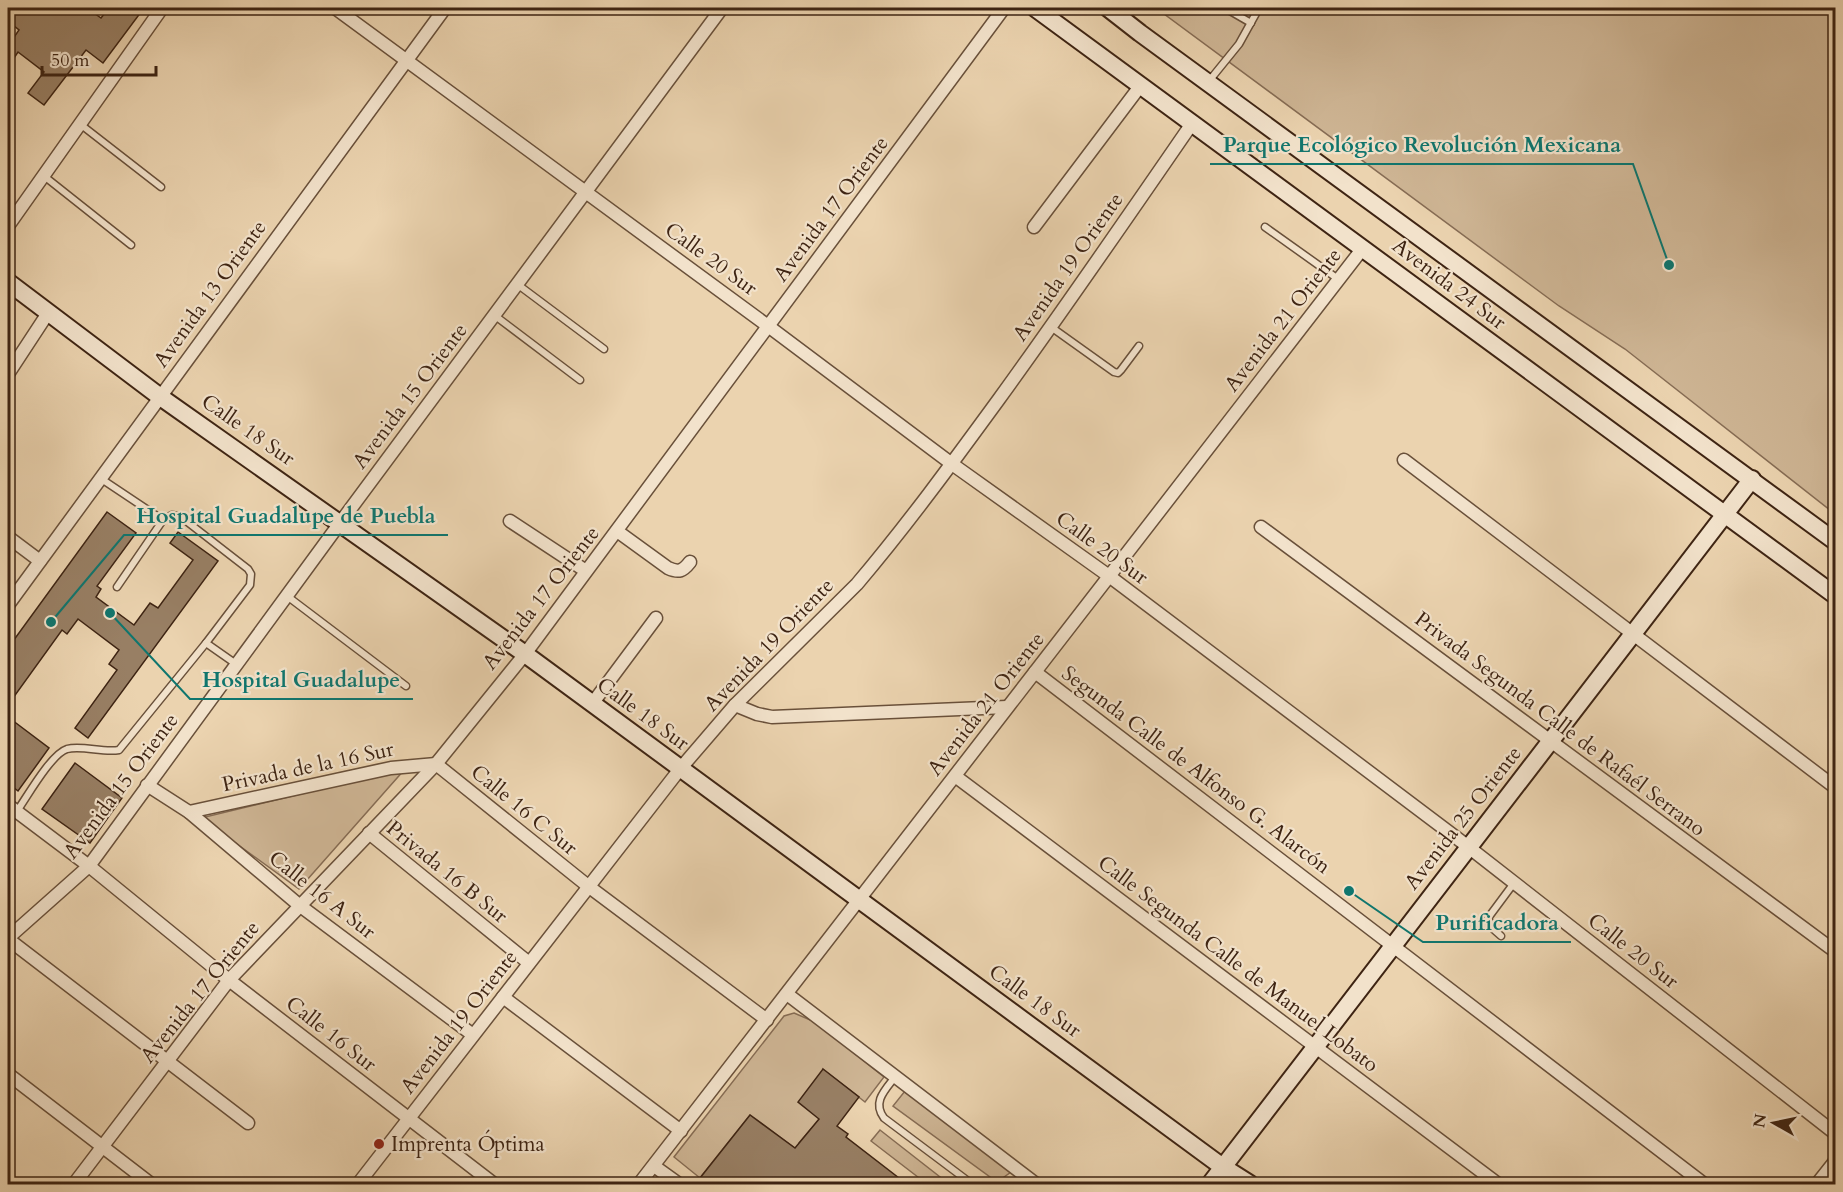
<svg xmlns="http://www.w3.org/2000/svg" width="1843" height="1192" font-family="Cardo,serif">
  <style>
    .green { fill: #ceb594; stroke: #866c54; stroke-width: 1.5 }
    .building { fill: #987f64; stroke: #3e2413; stroke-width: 1.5 }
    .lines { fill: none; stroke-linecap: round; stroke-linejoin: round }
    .lane-casing { stroke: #69503a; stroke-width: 9 }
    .street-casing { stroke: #69503a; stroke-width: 15 }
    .secondary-casing { stroke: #3e2413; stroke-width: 20 }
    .lane { stroke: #f2e2cb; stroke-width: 6 }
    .street { stroke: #f2e2cb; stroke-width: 12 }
    .secondary { stroke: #f2e2cb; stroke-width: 16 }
    .poi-dot { fill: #8f2418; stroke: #f2e2cb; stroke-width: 2 }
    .labels { text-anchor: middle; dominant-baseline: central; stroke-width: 4.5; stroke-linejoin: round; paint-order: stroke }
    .street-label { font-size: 21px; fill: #3e2413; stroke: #f2e2cb }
    .poi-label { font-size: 21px; fill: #3e2413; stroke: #f2e2cb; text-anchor: start }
    .leader { fill: none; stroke: #0f766e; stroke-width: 2 }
    .callout-dot { fill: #0f766e; stroke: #f2e2cb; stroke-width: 2 }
    .callout-label { font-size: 22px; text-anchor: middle; font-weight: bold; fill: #0f766e; stroke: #f2e2cb; stroke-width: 4.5; stroke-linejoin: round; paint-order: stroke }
  </style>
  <rect width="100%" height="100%" fill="#ebd3af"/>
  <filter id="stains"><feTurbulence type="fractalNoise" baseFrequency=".00333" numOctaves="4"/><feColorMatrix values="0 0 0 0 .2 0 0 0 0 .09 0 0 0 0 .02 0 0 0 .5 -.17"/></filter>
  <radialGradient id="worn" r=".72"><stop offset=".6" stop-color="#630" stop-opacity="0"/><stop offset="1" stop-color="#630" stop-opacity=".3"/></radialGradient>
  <g class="green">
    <path d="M 1156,8 L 1835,8 L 1835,514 L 1625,349 L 1559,306 Z"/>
    <path d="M 405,769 L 299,889 L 201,818 Z"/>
    <path d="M 794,1013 L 815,1022 L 884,1077 L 865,1102 L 823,1069 L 826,1124 L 811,1129 L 799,1143 L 803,1154 L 750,1115 L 700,1178 L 674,1157 L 784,1016 Z"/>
    <path d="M 905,1091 L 1011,1172 L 997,1182 L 893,1106 Z"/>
    <path d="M 880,1130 L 949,1184 L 927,1184 L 871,1141 Z"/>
  </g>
  <g class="building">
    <path d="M 8,8 L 87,8 L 101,18 L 109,8 L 144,8 L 103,63 L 86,50 L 44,105 L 28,93 L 44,72 L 18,52 L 8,67 L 8,46 L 19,30 L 8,21 Z"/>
    <path d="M 107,512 L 136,533 L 97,586 L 101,589 L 96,597 L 134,625 L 150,603 L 158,608 L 193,560 L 170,543 L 178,532 L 218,561 L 88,738 L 75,728 L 117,670 L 109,664 L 119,650 L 78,619 L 67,634 L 62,630 L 8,705 L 8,648 Z"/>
    <path d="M 8,717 L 49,748 L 18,791 L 8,783 Z"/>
    <path d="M 75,763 L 122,798 L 90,843 L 42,809 Z"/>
    <path d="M 823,1069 L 859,1097 L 837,1126 L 848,1134 L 846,1137 L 908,1185 L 806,1185 L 800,1179 L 796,1185 L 708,1185 L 700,1178 L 750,1115 L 795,1148 L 819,1119 L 798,1102 Z"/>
  </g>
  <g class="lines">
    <g class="lane-casing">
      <g id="lane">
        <path d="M 1225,8 L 1251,23"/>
        <path d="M 1209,81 L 1239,44 L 1259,8"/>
        <path d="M 80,124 L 161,187"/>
        <path d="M 44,176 L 131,245"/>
        <path d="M 1265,227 L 1338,279"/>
        <path d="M 517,284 L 604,349"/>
        <path d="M 494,315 L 580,380"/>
        <path d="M 1051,327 L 1114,372 L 1118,373 L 1121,370 L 1139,346"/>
        <path d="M 100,478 L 163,520"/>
        <path d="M 117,587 L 163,520 L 172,515 L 181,517 L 248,569 L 251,574 L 250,585 L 206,643 L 236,664"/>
        <path d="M 287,596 L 406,686"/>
        <path d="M 17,811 C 27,797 51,754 67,749 C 82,745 103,753 119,750 L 206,643"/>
        <path d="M 1501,936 L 1492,928 L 1488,918 L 1514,883"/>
        <path d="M 895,1077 C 885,1090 872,1102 884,1118 L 972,1184"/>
      </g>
    </g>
    <g class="street-casing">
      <g id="street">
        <path d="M 335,8 L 768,326 L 952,464 L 1109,576 L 1462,842 L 1836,1134"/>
        <path d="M 8,226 L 162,8"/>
        <path d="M 1034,227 L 1141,85"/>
        <path d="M 8,374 L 48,313"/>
        <path d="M 1404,460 L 1836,788"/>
        <path d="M 510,521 L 586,571"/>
        <path d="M 1261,527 L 1836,952"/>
        <path d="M 617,531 L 668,568 C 679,573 683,571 690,562"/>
        <path d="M 8,537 L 40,561"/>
        <path d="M 8,605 L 445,8"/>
        <path d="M 1035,672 L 1704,1184"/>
        <path d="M 592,704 L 656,618"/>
        <path d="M 735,705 L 757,714 L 772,717 L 1007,707"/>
        <path d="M 955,776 L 1498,1184"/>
        <path d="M 147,785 L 189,812 L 299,905 L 473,1035"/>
        <path d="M 8,805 L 89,866 L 229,980 L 494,1184"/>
        <path d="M 189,812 L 391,768 L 436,764 L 588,886 L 767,1020"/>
        <path d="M 369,833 L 529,963"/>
        <path d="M 8,938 L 89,866 L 340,523 L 722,8"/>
        <path d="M 8,939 L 248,1123"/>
        <path d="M 787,994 L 1036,1184"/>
        <path d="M 503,997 L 681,1131"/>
        <path d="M 8,1074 L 151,1184"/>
        <path d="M 654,1166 L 679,1184"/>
        <path d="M 74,1184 L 229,980 L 436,764 L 525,654 L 1004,8"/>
        <path d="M 358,1184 L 680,769 L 735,705 L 857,584 C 907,525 953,462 999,399 C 1065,308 1129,215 1193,122"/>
        <path d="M 639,1184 L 1363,248"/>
        <path d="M 1817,1184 L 1836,1160"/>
      </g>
    </g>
    <g class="secondary-casing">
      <g id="secondary">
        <path d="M 1035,8 L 1836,596"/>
        <path d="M 1108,8 L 1140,33 L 1836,542"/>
        <path d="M 8,282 L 159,396 L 525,654 L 1220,1165 L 1250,1184"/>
        <path d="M 1210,1184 L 1752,479"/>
      </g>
    </g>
    <use href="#lane" class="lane"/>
    <use href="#street" class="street"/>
    <use href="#secondary" class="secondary"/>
  </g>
  <circle class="poi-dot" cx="379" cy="1144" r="6"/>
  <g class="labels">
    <g class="street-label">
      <text transform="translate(831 209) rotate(-53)">Avenida 17 Oriente</text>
      <text transform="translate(711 259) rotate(36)">Calle 20 Sur</text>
      <text transform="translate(1068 267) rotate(-55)">Avenida 19 Oriente</text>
      <text transform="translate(1449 284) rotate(37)">Avenida 24 Sur</text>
      <text transform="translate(210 294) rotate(-54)">Avenida 13 Oriente</text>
      <text transform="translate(1283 320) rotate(-52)">Avenida 21 Oriente</text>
      <text transform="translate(410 396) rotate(-53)">Avenida 15 Oriente</text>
      <text transform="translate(248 430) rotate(35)">Calle 18 Sur</text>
      <text transform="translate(1102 548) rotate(36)">Calle 20 Sur</text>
      <text transform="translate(541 598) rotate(-52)">Avenida 17 Oriente</text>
      <text transform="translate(769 645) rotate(-46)">Avenida 19 Oriente</text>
      <text transform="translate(986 704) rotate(-52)">Avenida 21 Oriente</text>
      <text transform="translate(643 714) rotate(36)">Calle 18 Sur</text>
      <text transform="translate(1560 724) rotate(37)">Privada Segunda Calle de Rafaél Serrano</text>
      <text transform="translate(308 767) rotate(-12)">Privada de la 16 Sur</text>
      <text transform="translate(1196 770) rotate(37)">Segunda Calle de Alfonso G. Alarcón</text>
      <text transform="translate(121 786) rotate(-53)">Avenida 15 Oriente</text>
      <text transform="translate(524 810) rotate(39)">Calle 16 C Sur</text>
      <text transform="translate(1463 818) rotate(-52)">Avenida 25 Oriente</text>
      <text transform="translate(447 872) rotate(39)">Privada 16 B Sur</text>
      <text transform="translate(322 895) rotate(38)">Calle 16 A Sur</text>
      <text transform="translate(1633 951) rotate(38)">Calle 20 Sur</text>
      <text transform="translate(1238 964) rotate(37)">Calle Segunda Calle de Manuel Lobato</text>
      <text transform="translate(200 992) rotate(-51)">Avenida 17 Oriente</text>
      <text transform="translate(1035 1001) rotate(36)">Calle 18 Sur</text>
      <text transform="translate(459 1022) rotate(-52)">Avenida 19 Oriente</text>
      <text transform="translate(331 1034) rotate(38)">Calle 16 Sur</text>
    </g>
    <g class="poi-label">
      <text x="391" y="1144">Imprenta Óptima</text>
    </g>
  </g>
  <path class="leader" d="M1669 265L1633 164H1210M51 622L124 535H448M110 613L190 699H413M1349 891L1423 942H1571"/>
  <g class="callout-dot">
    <circle cx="1669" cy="265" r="6"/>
    <circle cx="51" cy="622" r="6"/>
    <circle cx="110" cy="613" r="6"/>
    <circle cx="1349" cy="891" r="6"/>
  </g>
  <g class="callout-label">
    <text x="1422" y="152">Parque Ecológico Revolución Mexicana</text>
    <text x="286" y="523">Hospital Guadalupe de Puebla</text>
    <text x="301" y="687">Hospital Guadalupe</text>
    <text x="1497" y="930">Purificadora</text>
  </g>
  <rect width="1843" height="1192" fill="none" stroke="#ebd3af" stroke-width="30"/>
  <rect x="9" y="9" width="1825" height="1174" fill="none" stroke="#3e2413" stroke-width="3"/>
  <rect x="15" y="15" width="1813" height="1162" fill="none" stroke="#3e2413" stroke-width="1.5"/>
  <g transform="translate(1774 1123) rotate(279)" stroke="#f2e2cb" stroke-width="4.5" paint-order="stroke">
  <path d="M0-4.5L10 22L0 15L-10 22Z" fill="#3e2413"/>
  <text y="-9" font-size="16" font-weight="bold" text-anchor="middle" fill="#3e2413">N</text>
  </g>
  <path d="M42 66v9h114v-9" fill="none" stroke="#3e2413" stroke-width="3"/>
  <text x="51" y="66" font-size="18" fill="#3e2413" stroke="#f2e2cb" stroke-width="4.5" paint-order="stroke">50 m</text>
  <rect width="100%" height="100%" filter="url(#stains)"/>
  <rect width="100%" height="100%" fill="url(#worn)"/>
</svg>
